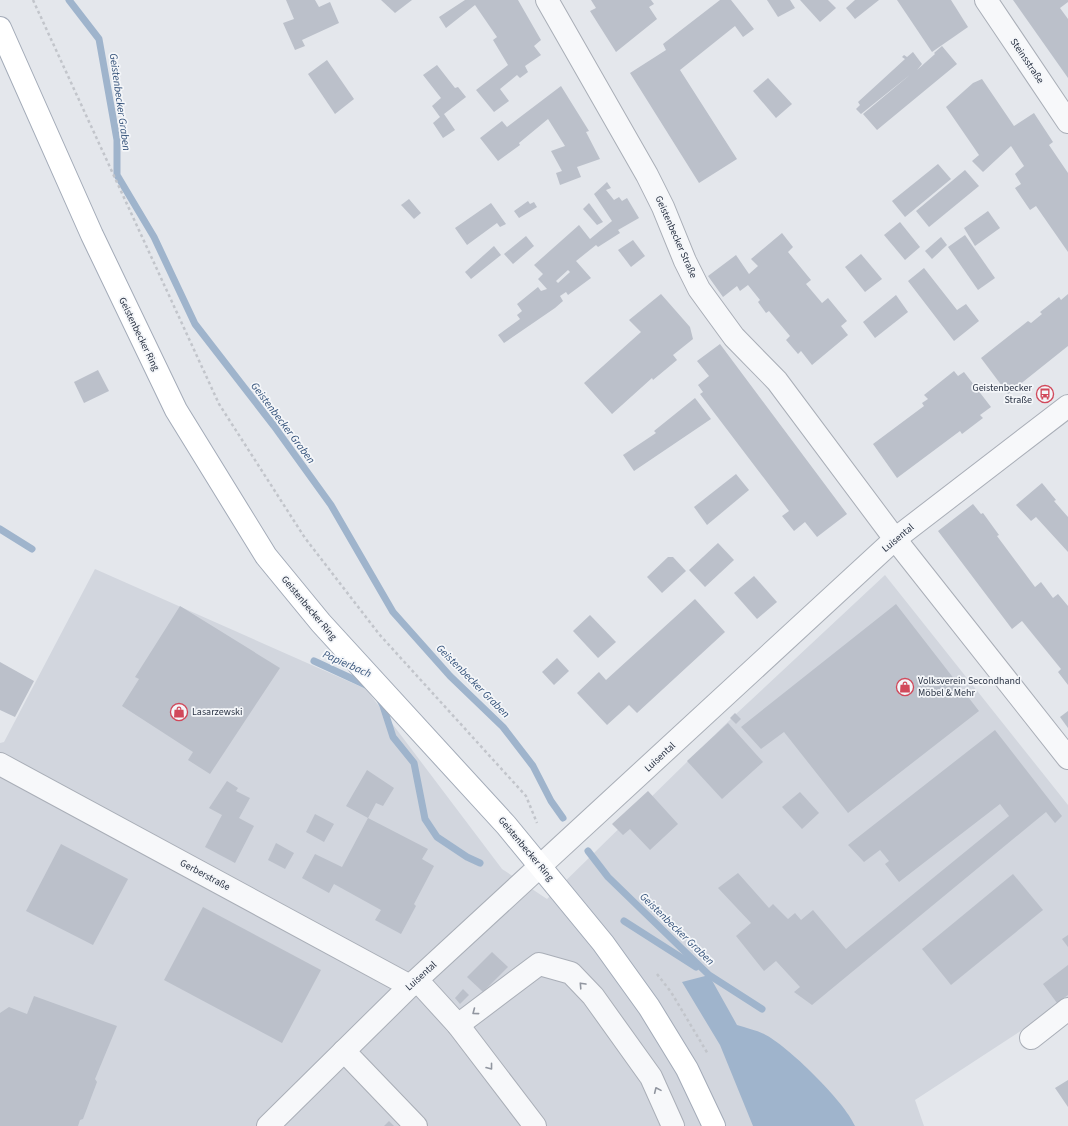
<svg xmlns="http://www.w3.org/2000/svg" width="1068" height="1126" font-family="'Source Sans 3',sans-serif">
  <style>
    .built { fill: #d2d6de }
    .water { fill: #9fb4cc }
    .lines { fill: none; stroke-linecap: round; stroke-linejoin: round }
    .stream { stroke: #9fb4cc; stroke-width: 7 }
    .building { fill: #bbc0ca; fill-rule: evenodd }
    .minor-casing { stroke: #a9aeb7; stroke-width: 24 }
    .major-casing { stroke: #a3abb8; stroke-width: 24 }
    .path { stroke: #c2c5cb; stroke-width: 2.5; stroke-dasharray: 3 3; stroke-linecap: butt }
    .minor { stroke: #f7f8fa; stroke-width: 22 }
    .major { stroke: #fff; stroke-width: 22 }
    .oneway { stroke: #9196a0 }
    .labels { text-anchor: middle; dominant-baseline: central; stroke-width: 3.5; stroke-linejoin: round; paint-order: stroke }
    .street-label { font-size: 10px; fill: #2b3445; stroke: #f4f6f9 }
    .poi-label { font-size: 10px; fill: #2b3445; stroke: #f4f6f9; text-anchor: start }
    .water-label { font-size: 11px; font-style: italic; fill: #34527a; stroke: #f4f6f9 }
  </style>
  <rect width="100%" height="100%" fill="#e4e7ec"/>
  <path class="built" d="M 95,569 L 366,689 L 502,869 L 547,899 L 736,714 L 885,575 L 1068,805 L 1068,1000 L 915,1100 L 924,1126 L 0,1126 L 0,743 L 4,742 Z"/>
  <path class="water" d="M 709,975 L 737,1025 C 746,1028 756,1030 764,1034 C 787,1045 845,1102 855,1126 L 753,1126 L 720,1045 L 682,982 Z"/>
  <g class="lines">
    <g class="stream">
      <path d="M 69,0 L 99,39 L 117,140 L 117,175 L 154,237 L 195,324 L 274,426 L 331,505 L 393,612 L 450,676 L 503,727 L 533,766 L 551,801 L 563,818"/>
      <path d="M 0,529 L 32,549"/>
      <path d="M 314,661 L 368,686"/>
      <path d="M 380,700 L 383,706 L 393,737 L 414,763 L 425,819 L 437,837 L 467,857 L 480,863"/>
      <path d="M 588,851 L 608,877 L 709,975 L 762,1009"/>
      <path d="M 624,921 L 696,967"/>
    </g>
  </g>
  <g class="building">
    <path d="M 286,0 L 315,0 L 319,7 L 330,2 L 339,23 L 302,40 L 305,46 L 295,50 L 283,23 L 294,19 Z"/>
    <path d="M 381,0 L 412,0 L 395,13 Z"/>
    <path d="M 465,0 L 518,0 L 541,40 L 534,46 L 541,55 L 525,66 L 528,72 L 520,78 L 517,75 L 500,89 L 509,101 L 494,112 L 476,90 L 508,65 L 493,40 L 497,37 L 475,5 L 446,28 L 439,17 Z"/>
    <path d="M 591,0 L 651,0 L 654,4 L 649,7 L 657,19 L 616,52 L 590,11 L 596,8 Z"/>
    <path d="M 720,0 L 731,0 L 754,29 L 743,37 L 735,26 L 680,70 L 737,159 L 699,183 L 630,73 L 666,50 L 663,44 Z"/>
    <path d="M 767,0 L 790,0 L 795,8 L 778,17 Z"/>
    <path d="M 800,0 L 828,0 L 836,8 L 820,22 Z"/>
    <path d="M 855,0 L 879,0 L 855,19 L 846,8 Z"/>
    <path d="M 897,0 L 951,0 L 968,27 L 932,52 Z"/>
    <path d="M 1013,0 L 1068,0 L 1068,2 L 1060,8 L 1068,19 L 1068,78 Z"/>
    <path d="M 942,46 L 957,64 L 877,130 L 863,114 L 911,74 L 861,114 L 856,109 L 860,105 L 858,102 L 905,59 L 902,57 L 904,55 L 907,57 L 913,52 L 922,64 L 917,70 L 935,54 L 934,53 Z"/>
    <path d="M 327,60 L 354,99 L 335,114 L 308,74 Z"/>
    <path d="M 437,65 L 455,88 L 458,87 L 466,97 L 444,114 L 455,130 L 443,138 L 433,123 L 440,117 L 432,106 L 441,98 L 423,75 Z"/>
    <path d="M 768,78 L 792,104 L 776,118 L 753,91 Z"/>
    <path d="M 982,79 L 1014,126 L 1034,113 L 1053,142 L 1049,145 L 1068,173 L 1068,252 L 1036,206 L 1030,210 L 1015,188 L 1021,184 L 1015,174 L 1024,166 L 1011,146 L 983,172 L 972,161 L 979,155 L 946,107 L 973,83 Z"/>
    <path d="M 561,86 L 589,131 L 586,132 L 600,159 L 577,167 L 581,177 L 560,185 L 556,173 L 562,171 L 551,151 L 565,146 L 548,119 L 519,143 L 520,145 L 498,161 L 480,138 L 502,121 L 507,127 Z"/>
    <path d="M 938,164 L 951,179 L 905,217 L 892,201 Z"/>
    <path d="M 965,170 L 979,186 L 929,227 L 916,211 Z"/>
    <path d="M 607,182 L 611,188 L 606,190 L 614,200 L 619,197 L 622,201 L 627,198 L 639,218 L 618,230 L 620,233 L 598,247 L 596,245 L 576,261 L 591,278 L 568,295 L 566,292 L 560,296 L 563,301 L 555,308 L 504,343 L 498,335 L 520,319 L 517,315 L 522,311 L 517,304 L 538,287 L 541,291 L 547,289 L 538,279 L 543,274 L 534,265 L 579,225 L 590,239 L 612,221 L 594,194 ZM 568,270 L 570,272 L 558,283 L 556,281 Z"/>
    <path d="M 409,199 L 421,213 L 414,219 L 401,205 Z"/>
    <path d="M 528,201 L 530,204 L 534,202 L 537,207 L 519,218 L 514,211 Z"/>
    <path d="M 491,203 L 506,224 L 500,227 L 497,223 L 467,245 L 455,228 Z"/>
    <path d="M 589,203 L 603,222 L 597,225 L 583,209 Z"/>
    <path d="M 988,211 L 1000,228 L 975,246 L 964,228 Z"/>
    <path d="M 900,222 L 920,247 L 905,260 L 884,235 Z"/>
    <path d="M 782,233 L 793,247 L 788,252 L 811,280 L 806,284 L 822,303 L 828,298 L 847,321 L 841,326 L 848,335 L 812,365 L 801,351 L 798,354 L 786,340 L 790,336 L 769,311 L 766,313 L 758,302 L 760,300 L 748,285 L 740,291 L 737,286 L 723,297 L 708,276 L 736,255 L 749,274 L 758,266 L 751,259 Z"/>
    <path d="M 965,235 L 995,278 L 978,290 L 948,247 Z"/>
    <path d="M 526,236 L 534,246 L 513,264 L 504,254 Z"/>
    <path d="M 941,237 L 947,245 L 932,259 L 925,251 Z"/>
    <path d="M 633,240 L 645,256 L 631,267 L 618,250 Z"/>
    <path d="M 494,246 L 501,255 L 471,279 L 465,272 Z"/>
    <path d="M 861,254 L 882,279 L 865,292 L 845,267 Z"/>
    <path d="M 924,268 L 957,310 L 966,304 L 979,321 L 954,341 L 908,281 Z"/>
    <path d="M 661,294 L 690,327 L 693,339 L 673,355 L 677,360 L 653,380 L 652,378 L 612,414 L 584,383 L 641,332 L 629,320 Z"/>
    <path d="M 1068,294 L 1068,346 L 1008,394 L 981,358 L 1028,321 L 1031,323 L 1042,314 L 1040,312 L 1059,297 L 1061,300 Z"/>
    <path d="M 896,295 L 908,312 L 875,338 L 863,322 Z"/>
    <path d="M 720,344 L 847,514 L 817,537 L 805,522 L 794,531 L 782,516 L 789,511 L 700,394 L 703,392 L 698,385 L 709,376 L 697,361 Z"/>
    <path d="M 98,370 L 109,391 L 84,403 L 74,382 Z"/>
    <path d="M 954,371 L 958,376 L 964,372 L 991,407 L 980,415 L 983,418 L 962,434 L 960,431 L 897,478 L 873,444 L 924,406 L 922,403 L 928,399 L 924,395 Z"/>
    <path d="M 695,398 L 711,419 L 634,471 L 623,455 L 656,433 L 654,431 Z"/>
    <path d="M 736,474 L 749,490 L 707,525 L 694,507 Z"/>
    <path d="M 1042,483 L 1056,500 L 1054,501 L 1068,517 L 1068,552 L 1036,517 L 1031,521 L 1016,505 Z"/>
    <path d="M 973,504 L 981,514 L 983,513 L 999,535 L 997,536 L 1035,587 L 1041,582 L 1053,598 L 1058,594 L 1068,606 L 1068,685 L 1058,672 L 1061,669 L 1022,621 L 1012,629 L 938,531 Z"/>
    <path d="M 718,543 L 734,560 L 705,587 L 689,570 Z"/>
    <path d="M 668,557 L 673,557 L 686,571 L 662,593 L 647,577 Z"/>
    <path d="M 754,576 L 777,602 L 757,619 L 734,593 Z"/>
    <path d="M 695,599 L 725,632 L 637,713 L 629,705 L 607,725 L 577,693 L 599,672 L 606,680 Z"/>
    <path d="M 896,604 L 979,711 L 848,813 L 784,732 L 761,749 L 741,727 Z"/>
    <path d="M 180,606 L 280,668 L 210,774 L 188,760 L 193,752 L 122,706 L 139,679 L 135,677 Z"/>
    <path d="M 590,615 L 616,642 L 598,658 L 573,631 Z"/>
    <path d="M 557,658 L 569,671 L 554,685 L 542,672 Z"/>
    <path d="M 0,662 L 34,681 L 15,717 L 0,710 Z"/>
    <path d="M 1068,711 L 1068,728 L 1060,717 Z"/>
    <path d="M 735,713 L 741,719 L 736,724 L 730,718 Z"/>
    <path d="M 728,723 L 763,762 L 722,799 L 687,761 Z"/>
    <path d="M 995,730 L 1062,816 L 1055,823 L 1046,812 L 812,1005 L 794,992 L 800,987 L 776,961 L 764,971 L 736,936 L 751,923 L 718,888 L 738,873 L 769,908 L 773,904 L 788,919 L 795,913 L 801,920 L 813,910 L 846,949 L 1009,816 L 1000,804 L 899,882 L 885,864 L 889,861 L 880,850 L 864,862 L 848,845 Z"/>
    <path d="M 367,770 L 394,788 L 383,806 L 376,803 L 368,818 L 346,806 Z"/>
    <path d="M 227,781 L 238,788 L 236,791 L 250,798 L 239,818 L 254,826 L 235,863 L 205,847 L 222,815 L 209,808 Z"/>
    <path d="M 648,791 L 678,824 L 650,850 L 630,829 L 623,835 L 612,824 Z"/>
    <path d="M 800,792 L 819,813 L 802,829 L 782,807 Z"/>
    <path d="M 315,814 L 334,824 L 324,842 L 306,832 Z"/>
    <path d="M 368,818 L 428,849 L 422,859 L 434,866 L 414,904 L 416,906 L 401,934 L 375,920 L 381,910 L 334,884 L 329,893 L 302,878 L 315,854 L 342,867 Z"/>
    <path d="M 276,843 L 294,853 L 285,869 L 268,860 Z"/>
    <path d="M 61,844 L 128,879 L 93,945 L 26,911 Z"/>
    <path d="M 1013,874 L 1043,910 L 951,985 L 922,949 Z"/>
    <path d="M 203,907 L 321,970 L 282,1043 L 164,980 Z"/>
    <path d="M 1068,935 L 1068,947 L 1062,939 Z"/>
    <path d="M 492,952 L 508,967 L 483,992 L 467,977 Z"/>
    <path d="M 1068,965 L 1068,995 L 1057,1003 L 1043,984 Z"/>
    <path d="M 463,989 L 469,995 L 460,1004 L 455,998 Z"/>
    <path d="M 34,996 L 117,1026 L 95,1079 L 97,1082 L 83,1119 L 80,1120 L 78,1126 L 0,1126 L 0,1013 L 9,1007 L 27,1014 Z"/>
    <path d="M 1068,1080 L 1068,1107 L 1055,1088 Z"/>
    <path d="M 389,1121 L 394,1126 L 384,1126 Z"/>
  </g>
  <g class="lines">
    <g class="minor-casing">
      <g id="minor">
        <path d="M 547,0 L 647,175 L 663,207 L 685,261 L 699,289 L 734,337 L 777,381 L 895,539 L 1068,758"/>
        <path d="M 986,0 L 1068,122"/>
        <path d="M 0,764 L 410,986"/>
        <path d="M 417,980 L 458,1025 L 535,1126"/>
        <path d="M 458,1025 L 539,964 L 571,973 L 593,996 L 651,1077 L 673,1126"/>
        <path d="M 1031,1038 L 1068,1009"/>
        <path d="M 344,1051 L 416,1126"/>
        <path d="M 268,1126 L 410,986 L 895,539 L 1068,406"/>
      </g>
    </g>
    <g class="major-casing">
      <path id="major" d="M 0,28 L 92,235 L 176,410 L 266,556 L 321,623 L 506,825 L 603,943 L 649,1007 L 687,1069 L 714,1126"/>
    </g>
    <g class="path">
      <path d="M 33,0 L 219,404 L 305,538 L 379,634 L 526,796 L 537,823"/>
      <path d="M 657,974 L 671,992 L 708,1054"/>
    </g>
    <use href="#minor" class="minor"/>
    <use href="#major" class="major"/>
  </g>
  <defs><path id="oneway-chevron" d="M-2-3.5L2.5 0L-2 3.5" fill="none" stroke-width="1.6" stroke-linecap="round" stroke-linejoin="round"/></defs>
  <g class="oneway">
    <use href="#oneway-chevron" transform="translate(582 985) rotate(-133)"/>
    <use href="#oneway-chevron" transform="translate(475 1012) rotate(143)"/>
    <use href="#oneway-chevron" transform="translate(490 1067) rotate(52)"/>
    <use href="#oneway-chevron" transform="translate(657 1090) rotate(-114)"/>
  </g>
  <defs>
    <g id="bus-ring" transform="scale(0.9)"><circle r="9.5" fill="#f4f6f9" stroke="#d1495b" stroke-width="1.5"/><path d="M-5-6H5V4H4V6H2V4H-2V6H-4V4H-5ZM-3.5-4V0h7V-4ZM-3.5 1.2v1.5H-2V1.2ZM2 1.2v1.5H3.5V1.2Z" fill="#d1495b"/></g>
    <g id="shop-ring" transform="scale(0.9)"><circle r="9.5" fill="#f4f6f9" stroke="#d1495b" stroke-width="1.5"/><path d="M-5-2.5h2.3a2.7 3.5 0 0 1 5.4 0H5L5.5 6h-11ZM-1.5-2.5h3a1.5 2.3 0 0 0-3 0Z" fill="#d1495b"/></g>
  </defs>
  <g fill-rule="evenodd">
    <use href="#bus-ring" x="1045" y="394"/>
    <use href="#shop-ring" x="905" y="687"/>
    <use href="#shop-ring" x="179" y="712"/>
  </g>
  <g class="labels">
    <g class="street-label">
      <text transform="translate(1027 61) rotate(56)">Steinsstraße</text>
      <text transform="translate(676 237) rotate(66)">Geistenbecker Straße</text>
      <text transform="translate(139 334) rotate(64)">Geistenbecker Ring</text>
      <text transform="translate(898 538) rotate(-40)">Luisental</text>
      <text transform="translate(309 608) rotate(50)">Geistenbecker Ring</text>
      <text transform="translate(660 757) rotate(-43)">Luisental</text>
      <text transform="translate(526 849) rotate(50)">Geistenbecker Ring</text>
      <text transform="translate(205 875) rotate(28)">Gerberstraße</text>
      <text transform="translate(421 976) rotate(-42)">Luisental</text>
    </g>
    <g class="poi-label">
      <text x="1032" y="388" text-anchor="end">Geistenbecker<tspan x="1032" dy="12">Straße</tspan></text>
      <text x="918" y="681">Volksverein Secondhand<tspan x="918" dy="12">Möbel &amp; Mehr</tspan></text>
      <text x="192" y="712">Lasarzewski</text>
    </g>
    <g class="water-label">
      <text transform="translate(120 102) rotate(82)">Geistenbecker Graben</text>
      <text transform="translate(283 423) rotate(53)">Geistenbecker Graben</text>
      <text transform="translate(347 664) rotate(24)">Papierbach</text>
      <text transform="translate(473 681) rotate(45)">Geistenbecker Graben</text>
      <text transform="translate(677 929) rotate(44)">Geistenbecker Graben</text>
    </g>
  </g>
</svg>
